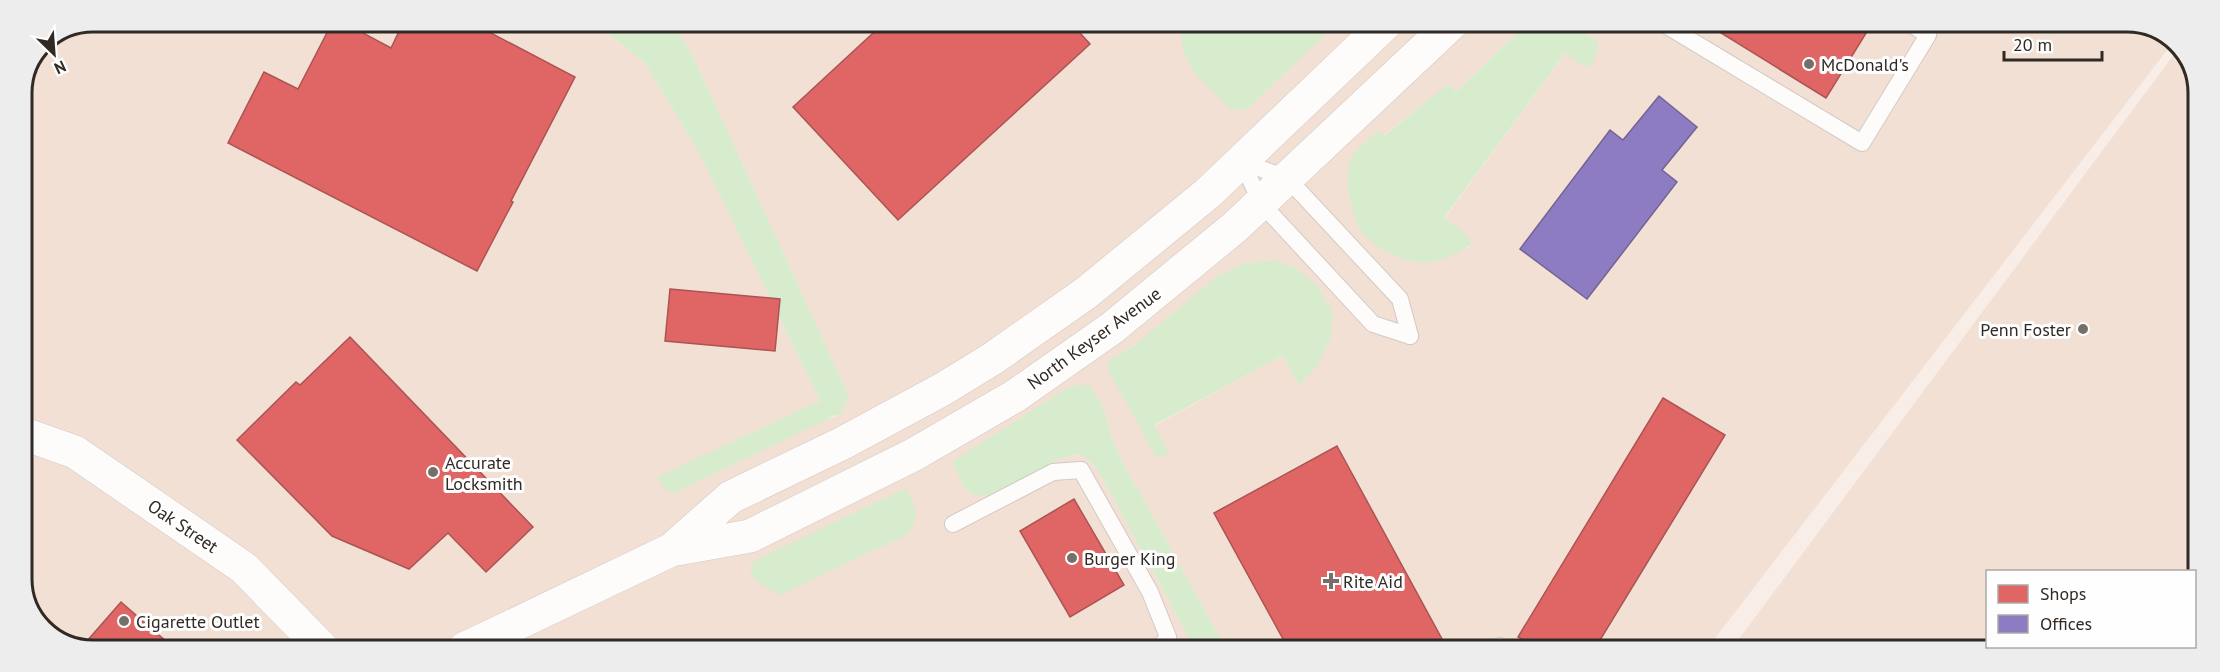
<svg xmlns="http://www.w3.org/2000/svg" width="2220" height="672" font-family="'PT Sans',sans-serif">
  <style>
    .built { fill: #f2e0d5; fill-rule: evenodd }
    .green { fill: #d6eccc }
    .shops { fill: #e06666; stroke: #ab5452; stroke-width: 1.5 }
    .offices { fill: #8e7cc3; stroke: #726393; stroke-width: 1.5 }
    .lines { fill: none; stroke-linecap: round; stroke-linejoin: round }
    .service-casing { stroke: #d2cac4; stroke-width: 18 }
    .tertiary-casing { stroke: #d2cac4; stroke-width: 34 }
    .secondary-casing { stroke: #d2cac4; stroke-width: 34 }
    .service { stroke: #fefcfb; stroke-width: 16 }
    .tertiary { stroke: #fefcfb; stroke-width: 33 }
    .secondary { stroke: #fefcfb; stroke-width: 33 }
    .poi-dot { fill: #766e68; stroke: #fefefe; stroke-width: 2 }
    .labels { text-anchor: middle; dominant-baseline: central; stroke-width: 6; stroke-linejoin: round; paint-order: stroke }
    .poi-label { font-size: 18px; fill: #302924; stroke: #fefefe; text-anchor: start }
    .street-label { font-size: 18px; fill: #302924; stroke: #fefefe }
    .rim { fill: none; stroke: #302924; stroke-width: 3 }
  </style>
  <rect width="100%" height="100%" fill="#f8eee7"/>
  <g class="built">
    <path d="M 92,21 L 588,22 L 608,33 L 646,64 L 702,158 L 820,401 L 658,477 L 840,415 L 846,390 L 694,58 L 673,22 L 1188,22 L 1181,32 L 1230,109 L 1246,110 L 1338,23 L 1527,23 L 1456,92 L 1448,85 L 1384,135 L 1379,131 L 1438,260 L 1471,246 L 1468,235 L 1444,219 L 1566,52 L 1585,68 L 1598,41 L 1568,23 L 2146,24 L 2174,41 L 1706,650 L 1227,650 L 1122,461 L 1112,439 L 1104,409 L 1090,385 L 1076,385 L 990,495 L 1062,458 L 1082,454 L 1097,469 L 1196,650 L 74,648 L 38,626 L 21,585 L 21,92 L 42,42 ZM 1273,260 L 1296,268 L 1299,386 L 1283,355 L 1154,426 L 1108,361 L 1135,345 L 1243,264 Z"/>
    <path d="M 2181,45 L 2199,87 L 2196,598 L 2195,601 L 2194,572 L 1988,572 L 1988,646 L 2141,647 L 2128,651 L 1730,651 Z"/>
  </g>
  <g class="green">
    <path d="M 588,22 L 673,22 L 694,58 L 846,390 L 848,399 L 840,415 L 834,416 L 674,493 L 665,489 L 657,477 L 820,401 L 702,158 L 646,64 L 608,33 Z"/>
    <path d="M 1188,22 L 1338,23 L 1246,110 L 1230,109 L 1197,76 L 1183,52 L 1181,32 Z"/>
    <path d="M 1527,23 L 1568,23 L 1598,41 C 1598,52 1596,62 1586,68 L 1565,53 L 1444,218 L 1468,235 L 1471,245 C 1455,254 1434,266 1414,262 C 1401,260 1375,246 1365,236 C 1352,223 1342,174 1352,157 C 1358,147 1370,139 1378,131 L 1385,135 L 1448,84 L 1456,92 Z"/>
    <path d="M 1273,260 L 1296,268 L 1319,288 L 1333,314 L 1331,337 L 1318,365 L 1299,386 L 1283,355 L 1154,425 L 1169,454 L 1157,458 L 1108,370 L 1108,361 L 1135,345 L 1219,275 L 1243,264 Z"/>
    <path d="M 1076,385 L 1090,385 L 1104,409 L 1112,439 L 1122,461 L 1227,650 L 1196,650 L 1097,469 L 1082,454 L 1062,458 L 990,495 L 974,495 L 964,487 L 952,462 L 1064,390 Z"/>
    <path d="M 906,488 C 915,508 922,514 908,534 L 779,595 L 758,582 L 750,573 L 754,561 Z"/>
  </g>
  <g class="shops">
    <path d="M 333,21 L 366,21 L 361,32 L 391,48 L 404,21 L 430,21 L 436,25 L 438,21 L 468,21 L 575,77 L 511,201 L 513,202 L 477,271 L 228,143 L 264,72 L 298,89 Z"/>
    <path d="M 885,22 L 1070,22 L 1090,44 L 898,220 L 793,107 Z"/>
    <path d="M 1705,23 L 1856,23 L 1868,30 L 1826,98 Z"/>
    <path d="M 670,289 L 780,299 L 775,351 L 665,341 Z"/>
    <path d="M 350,337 L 533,527 L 486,572 L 448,533 L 409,569 L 332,536 L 237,440 L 296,382 L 300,385 Z"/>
    <path d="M 1663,398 L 1725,435 L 1594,650 L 1541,650 L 1518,637 Z"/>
    <path d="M 1337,446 L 1448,650 L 1289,650 L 1214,513 Z"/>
    <path d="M 1074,499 L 1124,585 L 1070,617 L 1020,531 Z"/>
    <path d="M 121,602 L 175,649 L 96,649 L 87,641 Z"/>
  </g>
  <path class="offices" d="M 1659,96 L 1697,127 L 1662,170 L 1677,182 L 1587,299 L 1520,249 L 1610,130 L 1623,140 Z"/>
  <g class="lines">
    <g class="service-casing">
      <g id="service">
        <path d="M 1662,23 L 1862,143 L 1928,35 L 1909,23"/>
        <path d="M 1242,162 L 1287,178 L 1400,299 L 1410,336"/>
        <path d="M 1242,162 L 1261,203 L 1373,324 L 1410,336"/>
        <path d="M 953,524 L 1053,472 L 1081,470 L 1150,592 L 1168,637 L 1158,650"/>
        <path d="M 1492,650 L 1500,646"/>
      </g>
    </g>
    <g class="tertiary-casing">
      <path id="tertiary" d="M 21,433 L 75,452 L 244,568 L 323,649"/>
    </g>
    <g class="secondary-casing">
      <g id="secondary">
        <path d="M 671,550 L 731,497 L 843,443 L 943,389 L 992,359 L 1086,293 L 1208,193 L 1386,23"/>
        <path d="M 464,649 L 671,550 L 750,536 L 913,455 L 1015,396 L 1112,328 L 1235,227 L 1452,23"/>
      </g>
    </g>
    <use href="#service" class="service"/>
    <use href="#tertiary" class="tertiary"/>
    <use href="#secondary" class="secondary"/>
  </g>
  <g class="poi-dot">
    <circle cx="1809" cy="64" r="6"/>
    <circle cx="2083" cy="329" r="6"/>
    <circle cx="433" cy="472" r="6"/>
    <circle cx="1072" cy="558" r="6"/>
    <path d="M1328 572h6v6h6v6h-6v6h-6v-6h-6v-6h6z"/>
    <circle cx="124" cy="621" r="6"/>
  </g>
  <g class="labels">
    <g class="poi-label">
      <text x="1821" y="64">McDonald's</text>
      <text x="2071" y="329" text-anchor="end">Penn Foster</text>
      <text x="445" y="462">Accurate<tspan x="445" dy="21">Locksmith</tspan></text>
      <text x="1084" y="558">Burger King</text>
      <text x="1343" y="581">Rite Aid</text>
      <text x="136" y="621">Cigarette Outlet</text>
    </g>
    <g class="street-label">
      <text transform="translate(1094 338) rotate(-36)">North Keyser Avenue</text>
      <text transform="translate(183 526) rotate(34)">Oak Street</text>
    </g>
  </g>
  <path d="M0 0H2220V672H0ZM93 32H2127A61 61 0 0 1 2188 93V579A61 61 0 0 1 2127 640H93A61 61 0 0 1 32 579V93A61 61 0 0 1 93 32Z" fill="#eeeded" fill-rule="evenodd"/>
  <path class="rim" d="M93 32H2127A61 61 0 0 1 2188 93V579A61 61 0 0 1 2127 640H93A61 61 0 0 1 32 579V93A61 61 0 0 1 93 32Z"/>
  <rect x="1986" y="570" width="210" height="78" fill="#fefefe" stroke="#aca9a7" stroke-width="1.5"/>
  <rect x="1998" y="585" width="30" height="18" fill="#e06666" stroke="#aca9a7" stroke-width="1.5"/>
  <text x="2040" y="600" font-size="18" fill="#302924">Shops</text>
  <rect x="1998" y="615" width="30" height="18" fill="#8e7cc3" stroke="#aca9a7" stroke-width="1.5"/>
  <text x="2040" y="630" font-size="18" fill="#302924">Offices</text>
  <g transform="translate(54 54) rotate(155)" stroke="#fefefe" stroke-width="4.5" paint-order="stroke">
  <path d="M0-4.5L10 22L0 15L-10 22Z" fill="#302924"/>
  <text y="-9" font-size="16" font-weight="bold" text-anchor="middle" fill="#302924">N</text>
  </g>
  <path d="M2004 51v9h98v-9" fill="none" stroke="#302924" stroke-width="3"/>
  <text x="2013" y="51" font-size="18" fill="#302924" stroke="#fefefe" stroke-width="4.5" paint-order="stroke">20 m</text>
</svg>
